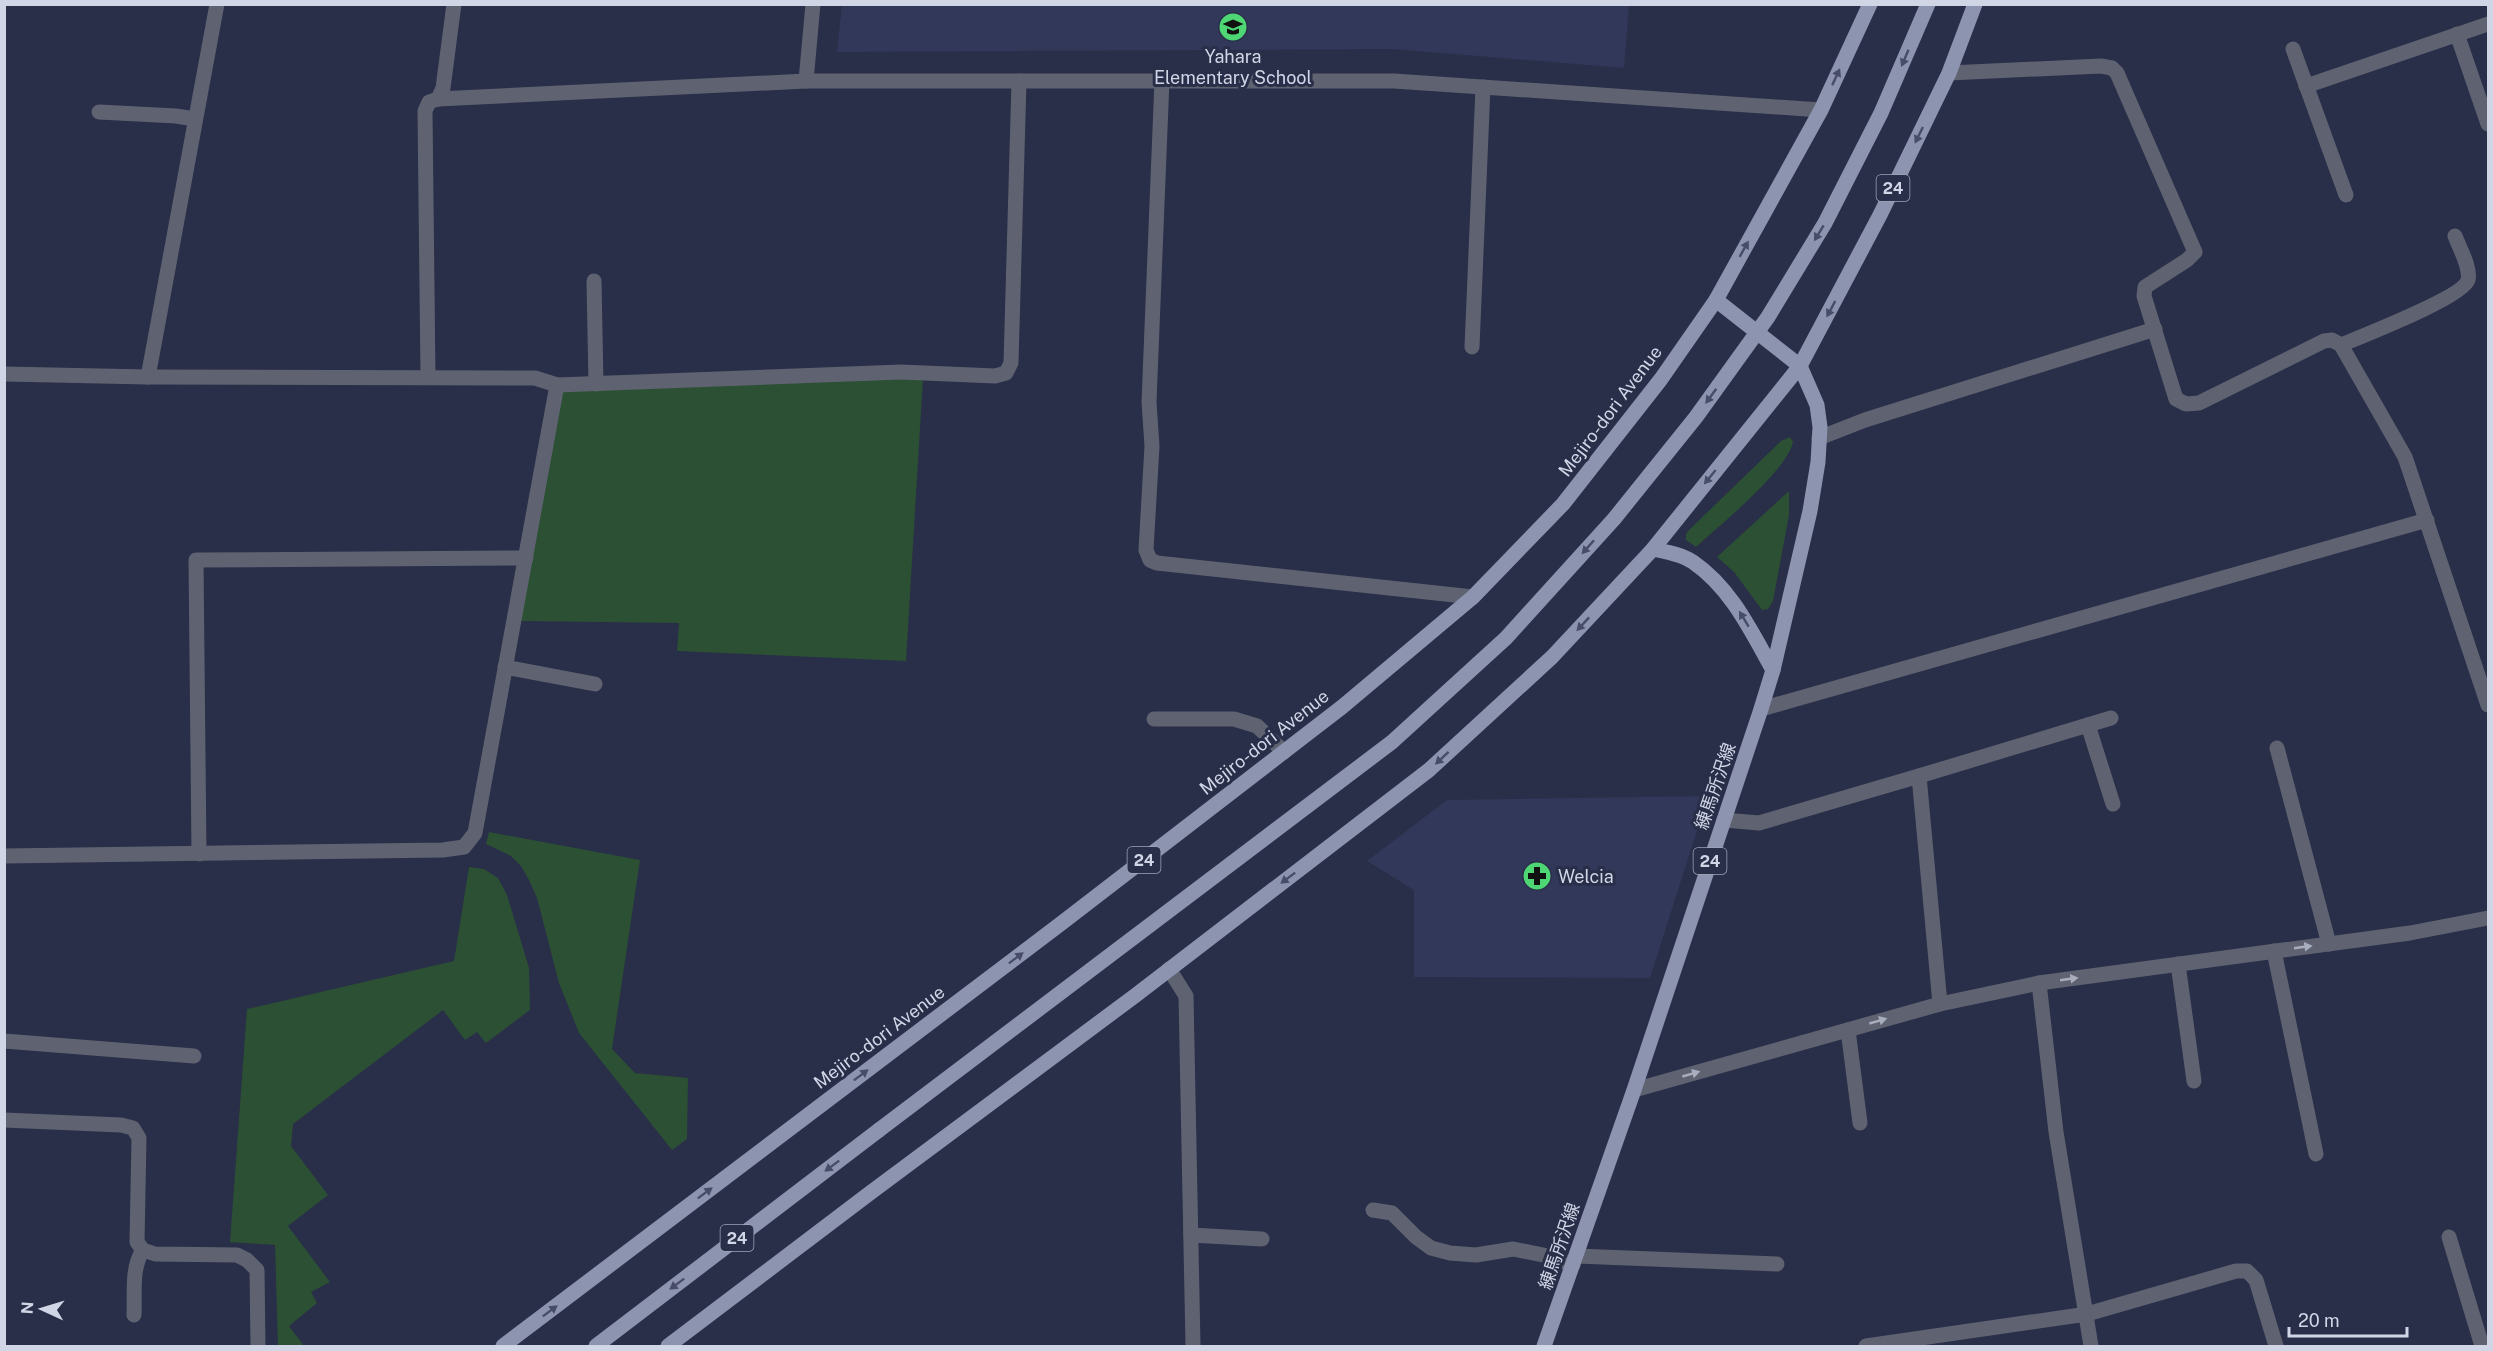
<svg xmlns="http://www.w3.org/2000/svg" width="2493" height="1351" font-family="'Public Sans','Noto Sans JP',sans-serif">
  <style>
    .built { fill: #313859 }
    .green { fill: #2b5033 }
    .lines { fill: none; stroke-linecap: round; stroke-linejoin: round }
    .lane { stroke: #5f6371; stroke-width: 15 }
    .street { stroke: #5f6371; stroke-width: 15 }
    .primary { stroke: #8d94b0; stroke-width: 15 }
    .primary-bridge { stroke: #8d94b0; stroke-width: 15 }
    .oneway { fill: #474d68 }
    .oneway2 { fill: #a9aebe }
    .labels { text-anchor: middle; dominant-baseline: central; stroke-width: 6; stroke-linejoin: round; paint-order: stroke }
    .shield { fill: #292e49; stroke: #9fa4b8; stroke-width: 1.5 }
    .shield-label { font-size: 16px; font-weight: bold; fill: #d1d6e7 }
    .poi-label { font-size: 18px; fill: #d1d6e7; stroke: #292e49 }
    .street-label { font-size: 18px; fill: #d1d6e7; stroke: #292e49 }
  </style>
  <rect width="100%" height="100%" fill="#292e49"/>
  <g class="built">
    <path d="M 842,4 L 1629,4 L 1629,5 L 1624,68 L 1393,49 L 837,52 Z"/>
    <path d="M 1708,796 L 1650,978 L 1414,977 L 1414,890 L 1367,861 L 1447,800 Z"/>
  </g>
  <g class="green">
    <path d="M 923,378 L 906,661 L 677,651 L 679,623 L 520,621 L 562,390 Z"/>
    <path d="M 1790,437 L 1793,442 C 1787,471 1720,525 1696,547 L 1686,540 L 1686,534 L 1689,530 L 1781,441 Z"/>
    <path d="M 1789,491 L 1789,515 L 1773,601 L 1768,609 L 1762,610 L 1734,572 L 1717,557 Z"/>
    <path d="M 489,832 L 640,860 L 612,1049 L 635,1073 L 688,1078 L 687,1139 L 672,1150 L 579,1033 L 559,983 L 537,898 L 529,880 L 521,866 L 511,856 L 486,844 Z"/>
    <path d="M 469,867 L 484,869 L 498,878 L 507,895 L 529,968 L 530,1010 L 486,1043 L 477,1032 L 465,1040 L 443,1010 L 293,1124 L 291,1146 L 328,1195 L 288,1226 L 330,1282 L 311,1292 L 317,1303 L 289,1326 L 304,1346 L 278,1346 L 275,1245 L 230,1242 L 247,1009 L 454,961 Z"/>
  </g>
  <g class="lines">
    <g class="lane">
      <path d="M 2457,34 L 2488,124"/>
      <path d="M 99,112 L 176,116 L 195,119"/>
      <path d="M 594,281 L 596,384"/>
      <path d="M 2341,345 C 2362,336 2463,297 2468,280 C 2471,268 2460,249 2455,236"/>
      <path d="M 505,667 L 595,684"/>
      <path d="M 1154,719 L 1234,719 L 1257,726 L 1284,752"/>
      <path d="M 2088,725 L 2113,804"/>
      <path d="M 2274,951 L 2316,1154"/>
      <path d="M 2178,964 L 2194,1081"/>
      <path d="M 1848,1030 L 1860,1123"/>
      <path d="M 4,1041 L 194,1056"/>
      <path d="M 1373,1210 L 1392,1213 L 1416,1237 L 1431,1248 L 1450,1253 L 1476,1255 L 1513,1249 L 1548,1256 L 1573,1265"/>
      <path d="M 1191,1235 L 1262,1239"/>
      <path d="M 2449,1237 L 2482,1346"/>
      <path d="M 1577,1256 L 1777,1264"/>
      <path d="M 134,1315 C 135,1294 131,1268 143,1250"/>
    </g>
    <g class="street">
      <path d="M 2293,49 L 2346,195"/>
      <path d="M 1949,73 L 2101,66 L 2112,68 L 2117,73 L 2195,252 L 2187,260 L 2145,287 L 2144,296 L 2176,399 L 2186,404 L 2199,403 L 2324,341 L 2332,340 L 2341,345 L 2405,457 L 2488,705"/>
      <path d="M 1162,80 L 1149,402 L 1152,446 L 1146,550 L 1150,560 L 1157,563 L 1473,597"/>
      <path d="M 806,81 L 813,4"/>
      <path d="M 2306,86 L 2488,24"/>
      <path d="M 438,99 L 443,88 L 454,4"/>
      <path d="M 1472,347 L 1483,87"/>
      <path d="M 4,374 L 148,377 L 535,378 L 557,385 L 901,372 L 995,376 L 1006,373 L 1011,363 L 1019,81"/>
      <path d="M 148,377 L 217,4"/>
      <path d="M 428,377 L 425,111 L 429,102 L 438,99 L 806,81 L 1394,81 L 1821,110"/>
      <path d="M 1819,438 L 1865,420 L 2155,329"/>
      <path d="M 1761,709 L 2427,520"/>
      <path d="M 2277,748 L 2329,944"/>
      <path d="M 1919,776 L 2111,718"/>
      <path d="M 1724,820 L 1759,823 L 1919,776 L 1940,1004"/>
      <path d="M 199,854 L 196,560 L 526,558"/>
      <path d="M 4,856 L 443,850 L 464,847 L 475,833 L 557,385"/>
      <path d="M 1169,969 L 1186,996 L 1193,1346"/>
      <path d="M 2039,983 L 2056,1132 L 2091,1346"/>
      <path d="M 1634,1090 L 1940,1004 L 2039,983 L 2410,933 L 2488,918"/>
      <path d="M 4,1120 L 121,1125 L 133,1128 L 139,1138 L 137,1242 L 143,1250 L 155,1254 L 237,1255 L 247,1260 L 257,1270 L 258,1346"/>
      <path d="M 1866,1346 L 2087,1314 L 2236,1271 L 2247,1271 L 2256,1280 L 2276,1346"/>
    </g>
    <g class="primary">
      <path d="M 1653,549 C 1666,552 1681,554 1693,562 C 1731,588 1751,631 1773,670"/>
      <path d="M 503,1346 L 1063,922 L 1342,707 L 1473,597 L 1563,504 L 1661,379 L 1716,300 L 1821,110 L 1870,4"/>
      <path d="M 596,1346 L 879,1130"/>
      <path d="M 668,1346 L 870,1193 L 1136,995 L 1429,770 L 1552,657 L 1653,549 L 1800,366 L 1880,215 L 1949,73 L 1975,4"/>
      <path d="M 1544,1346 L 1634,1090 L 1761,709 L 1773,670 L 1810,511 L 1818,462 L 1820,427 L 1817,405 L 1800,366 L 1716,300"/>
    </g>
    <path class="primary-bridge" d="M 879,1130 L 1392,742 L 1506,638 L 1614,519 L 1696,417 L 1768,317 L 1825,223 L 1881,113 L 1928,4"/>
  </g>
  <defs><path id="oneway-solid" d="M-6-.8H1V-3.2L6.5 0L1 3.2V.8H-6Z" transform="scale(1.5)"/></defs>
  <g class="oneway">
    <use href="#oneway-solid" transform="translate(1905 58) rotate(113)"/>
    <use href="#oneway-solid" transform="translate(1836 77) rotate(-65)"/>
    <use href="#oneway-solid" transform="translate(1919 135) rotate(116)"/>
    <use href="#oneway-solid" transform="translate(1819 233) rotate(121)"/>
    <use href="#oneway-solid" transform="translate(1744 249) rotate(-61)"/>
    <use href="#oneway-solid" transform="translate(1831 309) rotate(118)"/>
    <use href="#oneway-solid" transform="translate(1711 396) rotate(126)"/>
    <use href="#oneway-solid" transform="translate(1710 477) rotate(129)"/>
    <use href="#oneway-solid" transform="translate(1588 547) rotate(132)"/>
    <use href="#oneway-solid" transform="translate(1744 619) rotate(-121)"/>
    <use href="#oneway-solid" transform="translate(1583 624) rotate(133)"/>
    <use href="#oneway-solid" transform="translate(1442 758) rotate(137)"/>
    <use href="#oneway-solid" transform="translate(1288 878) rotate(143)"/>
    <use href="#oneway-solid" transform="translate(1016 958) rotate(-37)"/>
    <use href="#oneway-solid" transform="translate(861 1075) rotate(-37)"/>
    <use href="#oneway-solid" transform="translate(832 1166) rotate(143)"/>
    <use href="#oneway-solid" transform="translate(705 1193) rotate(-37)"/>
    <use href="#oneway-solid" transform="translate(677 1284) rotate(143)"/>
    <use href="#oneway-solid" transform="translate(550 1311) rotate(-37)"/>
  </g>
  <g class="oneway2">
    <use href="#oneway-solid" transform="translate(2303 947) rotate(-8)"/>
    <use href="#oneway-solid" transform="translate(2069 979) rotate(-8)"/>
    <use href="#oneway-solid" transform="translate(1878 1021) rotate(-16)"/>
    <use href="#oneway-solid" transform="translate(1691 1074) rotate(-16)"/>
  </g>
  <defs>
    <g id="school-disc" transform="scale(1.5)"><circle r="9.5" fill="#4ed675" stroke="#292e49"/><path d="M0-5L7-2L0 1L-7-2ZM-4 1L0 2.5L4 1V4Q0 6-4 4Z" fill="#111"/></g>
    <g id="pharmacy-disc" transform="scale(1.5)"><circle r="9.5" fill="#4ed675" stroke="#292e49"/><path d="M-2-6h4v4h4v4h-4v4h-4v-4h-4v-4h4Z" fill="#111"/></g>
  </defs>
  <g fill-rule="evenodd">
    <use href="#school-disc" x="1233" y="27"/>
    <use href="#pharmacy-disc" x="1537" y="876"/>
  </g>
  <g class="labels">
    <g class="shield">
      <rect x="1876.5" y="175" width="33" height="26" rx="4.5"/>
      <rect x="1127.5" y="847" width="33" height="26" rx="4.5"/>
      <rect x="1693.5" y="848" width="33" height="26" rx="4.5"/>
      <rect x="720.5" y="1225" width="33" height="26" rx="4.5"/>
    </g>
    <g class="shield-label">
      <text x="1893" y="188">24</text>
      <text x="1144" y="860">24</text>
      <text x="1710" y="861">24</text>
      <text x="737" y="1238">24</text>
    </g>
    <g class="poi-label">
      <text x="1233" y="56">Yahara<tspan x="1233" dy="21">Elementary School</tspan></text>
      <text x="1558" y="876" text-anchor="start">Welcia</text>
    </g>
    <g class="street-label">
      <text transform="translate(1610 411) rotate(-53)">Mejiro-dori Avenue</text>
      <text transform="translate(1264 742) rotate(-38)">Mejiro-dori Avenue</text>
      <text transform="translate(1715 786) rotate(-71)">練馬所沢線</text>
      <text transform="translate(879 1037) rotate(-37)">Mejiro-dori Avenue</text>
      <text transform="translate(1559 1246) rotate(-71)">練馬所沢線</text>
    </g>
  </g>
  <rect width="2493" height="1351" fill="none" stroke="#d1d6e7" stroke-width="12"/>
  <g transform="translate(42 1309) rotate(274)" stroke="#292e49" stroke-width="4.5" paint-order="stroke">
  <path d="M0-4.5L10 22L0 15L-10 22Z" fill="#d1d6e7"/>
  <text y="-9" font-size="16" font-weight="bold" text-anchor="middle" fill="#d1d6e7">N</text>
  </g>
  <path d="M2289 1327v9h118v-9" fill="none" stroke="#d1d6e7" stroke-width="3"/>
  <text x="2298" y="1327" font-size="18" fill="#d1d6e7" stroke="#292e49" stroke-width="4.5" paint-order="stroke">20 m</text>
</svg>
